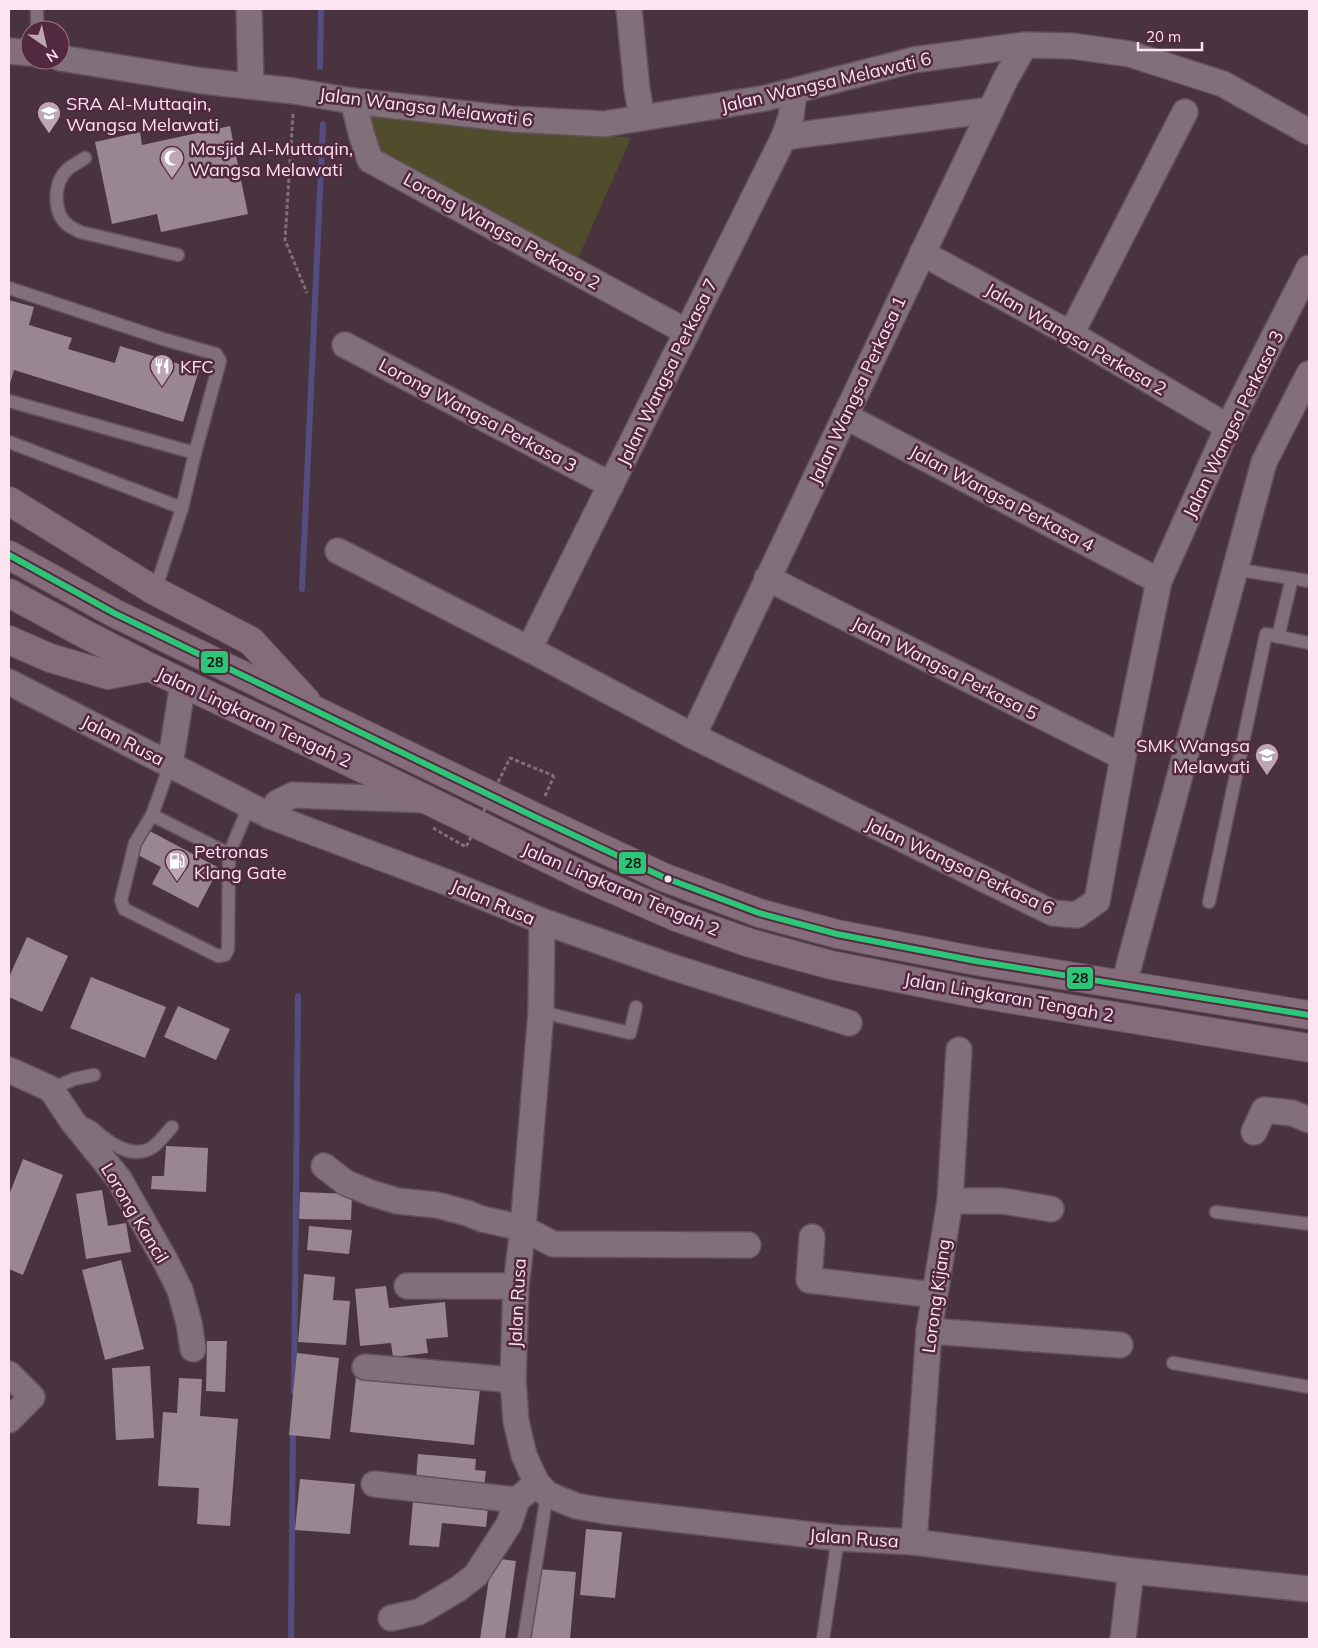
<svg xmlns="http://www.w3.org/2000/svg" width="1318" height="1648" font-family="Mulish,sans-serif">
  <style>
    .green { fill: #504c2c }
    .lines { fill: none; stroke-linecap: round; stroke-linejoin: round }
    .stream { stroke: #554c81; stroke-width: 6 }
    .building { fill: #9a8690 }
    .service-casing { stroke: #63515a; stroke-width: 15 }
    .minor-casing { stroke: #63515a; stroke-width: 28 }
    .trunk-casing { stroke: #63515a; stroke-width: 30 }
    .path { stroke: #807079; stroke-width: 3; stroke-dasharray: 4 2.5; stroke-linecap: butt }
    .service { stroke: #816f79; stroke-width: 12 }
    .minor { stroke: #816f79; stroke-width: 25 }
    .trunk { stroke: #846c7a; stroke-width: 28 }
    .path-bridge { stroke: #807079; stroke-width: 3; stroke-dasharray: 4 2.5; stroke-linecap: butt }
    .bus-1-casing { stroke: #532940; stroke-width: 10 }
    .bus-1 { stroke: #2dc577; stroke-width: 6 }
    .bus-dot { fill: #fce5f0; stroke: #532940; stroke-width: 2 }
    .labels { text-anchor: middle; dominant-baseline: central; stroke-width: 5; stroke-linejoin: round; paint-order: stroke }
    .street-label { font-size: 18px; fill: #fce5f0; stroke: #532940 }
    .poi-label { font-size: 18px; fill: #fce5f0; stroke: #532940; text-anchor: start }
    .line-badge { stroke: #532940; stroke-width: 2 }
    .pale-badge-label { font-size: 14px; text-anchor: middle; font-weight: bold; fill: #111 }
  </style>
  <rect width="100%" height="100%" fill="#49333f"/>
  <path class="green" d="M 362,108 L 512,126 L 631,138 L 576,263 L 373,152 Z"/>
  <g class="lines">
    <g class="stream">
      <path d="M 320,67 L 321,9"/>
      <path d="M 302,589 L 323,124"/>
      <path d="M 294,1392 L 298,996"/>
      <path d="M 291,1639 L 293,1427"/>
    </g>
  </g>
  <g class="building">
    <path d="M 230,126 L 248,214 L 161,232 L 157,214 L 112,224 L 95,142 L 140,132 L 142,145 Z"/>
    <path d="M 9,300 L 34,307 L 29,325 L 72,338 L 68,349 L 115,363 L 120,346 L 199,370 L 183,422 L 14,370 L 9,387 Z"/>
    <path d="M 148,830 L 219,868 L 198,908 L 152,884 L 161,867 L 136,854 Z"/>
    <path d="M 27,937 L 68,956 L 42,1012 L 9,997 L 9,977 Z"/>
    <path d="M 91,977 L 166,1007 L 145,1058 L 70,1028 Z"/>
    <path d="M 178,1006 L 230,1029 L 216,1060 L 164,1037 Z"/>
    <path d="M 166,1146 L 208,1148 L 206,1192 L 151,1189 L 152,1176 L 164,1176 Z"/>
    <path d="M 23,1159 L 63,1175 L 23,1275 L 9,1269 L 9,1195 Z"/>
    <path d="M 102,1190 L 108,1226 L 126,1223 L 131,1252 L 86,1259 L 76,1194 Z"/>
    <path d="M 300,1192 L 352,1194 L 351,1220 L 299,1219 Z"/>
    <path d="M 309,1226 L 352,1230 L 349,1254 L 307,1250 Z"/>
    <path d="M 121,1260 L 144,1349 L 105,1360 L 82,1270 Z"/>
    <path d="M 304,1274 L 335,1277 L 333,1300 L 350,1301 L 346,1345 L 298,1342 Z"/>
    <path d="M 386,1286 L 389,1308 L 445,1302 L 448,1337 L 426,1339 L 428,1353 L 393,1357 L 391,1343 L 360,1346 L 355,1289 Z"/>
    <path d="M 207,1341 L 227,1341 L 225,1392 L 206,1391 Z"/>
    <path d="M 297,1353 L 339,1358 L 330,1439 L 289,1435 Z"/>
    <path d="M 150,1366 L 154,1438 L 116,1440 L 112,1368 Z"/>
    <path d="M 356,1377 L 480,1389 L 474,1445 L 350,1432 Z"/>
    <path d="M 179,1378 L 202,1379 L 200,1416 L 238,1419 L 230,1526 L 197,1524 L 199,1488 L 158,1486 L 163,1412 L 177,1413 Z"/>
    <path d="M 418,1454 L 476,1459 L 475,1470 L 486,1471 L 484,1486 L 416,1480 Z"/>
    <path d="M 300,1479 L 355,1484 L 350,1534 L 295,1530 Z"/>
    <path d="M 413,1501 L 488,1507 L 486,1527 L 442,1523 L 439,1547 L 409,1545 Z"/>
    <path d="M 586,1529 L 622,1532 L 615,1598 L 580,1595 Z"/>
    <path d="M 492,1558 L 516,1561 L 505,1639 L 480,1639 Z"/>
    <path d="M 537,1569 L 576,1572 L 570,1639 L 531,1639 Z"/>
  </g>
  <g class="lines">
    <g class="service-casing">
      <g id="service">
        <path d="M 37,30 L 37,9"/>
        <path d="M 85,158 C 79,162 73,165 68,169 C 53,183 52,213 69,226 C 72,228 77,230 80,232 L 178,255"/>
        <path d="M 9,288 L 163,339 L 216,354 L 220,361 L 195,453"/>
        <path d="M 9,401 L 195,453 L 182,508 L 155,591"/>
        <path d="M 9,442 L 182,508"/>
        <path d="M 1234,569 L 1309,581"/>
        <path d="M 1278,637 L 1292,578"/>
        <path d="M 170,765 L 152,815 L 135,843 L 121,900 L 124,909 L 218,956 L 225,955 L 228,949 L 229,854 L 249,806"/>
        <path d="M 152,815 L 229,854"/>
        <path d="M 1209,902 L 1266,634 L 1309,643"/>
        <path d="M 541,1012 L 630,1033 L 636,1007"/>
        <path d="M 51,1089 L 74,1079 L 94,1075"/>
        <path d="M 81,1123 C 93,1126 94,1130 103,1137 C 117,1148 136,1158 153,1147 C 160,1142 166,1133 172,1127"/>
        <path d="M 1216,1212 L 1309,1224"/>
        <path d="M 1173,1363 L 1309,1387"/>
        <path d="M 524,1639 L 547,1494"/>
        <path d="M 823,1639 L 838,1538"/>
      </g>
    </g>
    <g class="minor-casing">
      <g id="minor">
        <path d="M 249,9 L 251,86"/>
        <path d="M 629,9 L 637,89 L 642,118"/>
        <path d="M 9,51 L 30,53"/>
        <path d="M 60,58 L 203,81 L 294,91 L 353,101 L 511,119 L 604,124 L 766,98 L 913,60 L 1025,45 L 1072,46 L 1130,54 L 1223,84 L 1309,132"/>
        <path d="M 353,101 L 362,136 L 370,160 L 687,332"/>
        <path d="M 784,137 L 991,110"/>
        <path d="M 922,253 L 1071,334 L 1228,427"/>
        <path d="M 1071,334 L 1185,112"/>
        <path d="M 345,345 L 611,485"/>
        <path d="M 845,416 L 1159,581"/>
        <path d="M 338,551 L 529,649 L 693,736 L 1053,913 L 1077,915 L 1097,901 L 1123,757 L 1159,581 L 1228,427 L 1309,268"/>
        <path d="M 767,578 L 1123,757"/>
        <path d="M 529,649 L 784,137 L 791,117 L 794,91"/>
        <path d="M 9,682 L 270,816 L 446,882 L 542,921 L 672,967 L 849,1023"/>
        <path d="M 693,736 L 1006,78 L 1025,45"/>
        <path d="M 170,765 L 183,683"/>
        <path d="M 270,816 L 277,803 L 293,795 L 426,800"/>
        <path d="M 542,921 L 541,1012 L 523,1228 L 516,1286 L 513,1380 L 516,1421 L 524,1455 L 531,1471 L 537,1483 L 547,1494 L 576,1506 L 605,1511 L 838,1538 L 914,1542 L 1131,1571 L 1309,1589"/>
        <path d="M 1124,984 L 1264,462 L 1309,374"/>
        <path d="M 9,1070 L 51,1089 L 73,1122 L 119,1179 L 166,1262 L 180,1290 L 189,1323 L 193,1349"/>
        <path d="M 1254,1132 L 1264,1110 L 1292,1113 L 1309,1120"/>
        <path d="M 324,1166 L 346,1183 L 371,1193 L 397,1201 L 437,1205 L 467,1213 L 482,1219 L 523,1228 L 553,1244 L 748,1245"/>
        <path d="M 950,1201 L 1003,1201 L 1051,1209"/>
        <path d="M 812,1237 L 809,1280 L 934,1295"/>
        <path d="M 407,1286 L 516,1286"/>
        <path d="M 929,1331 L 1120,1345"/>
        <path d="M 365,1367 L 513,1380"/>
        <path d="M 9,1374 L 32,1397 L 9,1420"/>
        <path d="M 374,1484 L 517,1500"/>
        <path d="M 914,1542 L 929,1331 L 950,1201 L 959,1050"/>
        <path d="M 391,1618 L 419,1612 L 458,1589 L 476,1575 L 509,1524 L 517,1500 L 537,1483"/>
        <path d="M 1123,1639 L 1131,1571"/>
      </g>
    </g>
    <g class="trunk-casing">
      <g id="trunk">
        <path d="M 9,501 L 155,591 L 251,641 L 306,701"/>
        <path d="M 9,555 L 114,613 L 535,817 L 663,877 L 759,913 L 837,934 L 976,961 L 1309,1015"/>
        <path d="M 9,593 L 79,631 L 149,667 L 366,770 L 583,876 L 676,917 L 750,943 L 831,965 L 973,993 L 1309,1048"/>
        <path d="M 9,640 L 50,658 L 108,675 L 149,667"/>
      </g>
    </g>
    <g class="path">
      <path d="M 293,114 L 285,240 L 307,293"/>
      <path d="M 545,796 L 554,776"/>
    </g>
    <use href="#service" class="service"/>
    <use href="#minor" class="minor"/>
    <use href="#trunk" class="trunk"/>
    <path class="path-bridge" d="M 433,828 L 466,847 L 510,758 L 554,776"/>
    <g class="bus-1-casing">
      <path id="bus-1" d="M 9,555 L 114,613 L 535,817 L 663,877 L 759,913 L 837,934 L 976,961 L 1309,1015"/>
    </g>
    <use href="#bus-1" class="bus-1"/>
  </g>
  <defs>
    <g id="school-pin" transform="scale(1.25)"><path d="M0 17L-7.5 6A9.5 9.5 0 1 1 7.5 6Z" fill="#bda7b2" stroke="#532940"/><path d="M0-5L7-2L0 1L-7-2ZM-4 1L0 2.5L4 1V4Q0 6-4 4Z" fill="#fff"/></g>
    <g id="mosque-pin" transform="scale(1.25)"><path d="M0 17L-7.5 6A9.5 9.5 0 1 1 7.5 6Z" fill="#bda7b2" stroke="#532940"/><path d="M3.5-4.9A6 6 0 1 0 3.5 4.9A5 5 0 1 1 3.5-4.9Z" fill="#fff"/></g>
    <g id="restaurant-pin" transform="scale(1.25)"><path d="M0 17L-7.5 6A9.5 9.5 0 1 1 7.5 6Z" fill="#bda7b2" stroke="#532940"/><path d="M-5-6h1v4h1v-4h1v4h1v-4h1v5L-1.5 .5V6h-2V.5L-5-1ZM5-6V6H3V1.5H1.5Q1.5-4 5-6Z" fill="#fff"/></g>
    <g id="fuel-pin" transform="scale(1.25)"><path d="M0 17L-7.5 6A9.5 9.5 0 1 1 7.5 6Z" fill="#bda7b2" stroke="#532940"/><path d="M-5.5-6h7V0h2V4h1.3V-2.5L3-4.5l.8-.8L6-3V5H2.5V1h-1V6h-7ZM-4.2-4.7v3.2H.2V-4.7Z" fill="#fff"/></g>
  </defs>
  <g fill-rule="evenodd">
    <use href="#school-pin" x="49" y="113"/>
    <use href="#mosque-pin" x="172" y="158"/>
    <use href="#restaurant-pin" x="162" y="366"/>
    <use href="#school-pin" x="1267" y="755"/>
    <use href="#fuel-pin" x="177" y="861"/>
  </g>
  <circle class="bus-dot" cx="668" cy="879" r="4.5"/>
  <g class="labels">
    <g class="street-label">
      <text transform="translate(826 82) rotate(-13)">Jalan Wangsa Melawati 6</text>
      <text transform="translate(426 107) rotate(7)">Jalan Wangsa Melawati 6</text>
      <text transform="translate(502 231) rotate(29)">Lorong Wangsa Perkasa 2</text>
      <text transform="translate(1076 339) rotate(30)">Jalan Wangsa Perkasa 2</text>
      <text transform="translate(667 372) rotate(-64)">Jalan Wangsa Perkasa 7</text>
      <text transform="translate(857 390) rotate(-65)">Jalan Wangsa Perkasa 1</text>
      <text transform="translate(478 415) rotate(28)">Lorong Wangsa Perkasa 3</text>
      <text transform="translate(1233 424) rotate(-64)">Jalan Wangsa Perkasa 3</text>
      <text transform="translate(1002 498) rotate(28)">Jalan Wangsa Perkasa 4</text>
      <text transform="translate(945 668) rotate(27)">Jalan Wangsa Perkasa 5</text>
      <text transform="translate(254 717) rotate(25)">Jalan Lingkaran Tengah 2</text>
      <text transform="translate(123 740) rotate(27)">Jalan Rusa</text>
      <text transform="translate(960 866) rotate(25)">Jalan Wangsa Perkasa 6</text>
      <text transform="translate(621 889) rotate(23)">Jalan Lingkaran Tengah 2</text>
      <text transform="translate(493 902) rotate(23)">Jalan Rusa</text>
      <text transform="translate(1009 997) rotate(10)">Jalan Lingkaran Tengah 2</text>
      <text transform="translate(135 1213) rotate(59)">Lorong Kancil</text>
      <text transform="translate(936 1296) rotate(-82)">Lorong Kijang</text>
      <text transform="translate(517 1303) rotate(-87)">Jalan Rusa</text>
      <text transform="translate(854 1538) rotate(4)">Jalan Rusa</text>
    </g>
    <g class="poi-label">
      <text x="66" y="103">SRA Al-Muttaqin,<tspan x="66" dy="21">Wangsa Melawati</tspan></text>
      <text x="190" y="148">Masjid Al-Muttaqin,<tspan x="190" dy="21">Wangsa Melawati</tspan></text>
      <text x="180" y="366">KFC</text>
      <text x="1250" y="745" text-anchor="end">SMK Wangsa<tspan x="1250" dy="21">Melawati</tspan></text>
      <text x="194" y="851">Petronas<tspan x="194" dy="21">Klang Gate</tspan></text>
    </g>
  </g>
  <g class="line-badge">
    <rect x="200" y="650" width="29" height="24" rx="5" fill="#2dc577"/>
    <rect x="618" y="851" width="29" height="24" rx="5" fill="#2dc577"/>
    <rect x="1066" y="966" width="28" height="24" rx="5" fill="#2dc577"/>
  </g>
  <g class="pale-badge-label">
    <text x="215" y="667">28</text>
    <text x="633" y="868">28</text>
    <text x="1080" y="983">28</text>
  </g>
  <rect width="1318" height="1648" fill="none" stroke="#fce5f0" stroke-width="20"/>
  <g transform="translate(45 45) rotate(146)"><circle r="24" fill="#532940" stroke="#977486"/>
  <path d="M0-4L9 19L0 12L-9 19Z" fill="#bda7b2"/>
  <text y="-8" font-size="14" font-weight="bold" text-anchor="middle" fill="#fce5f0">N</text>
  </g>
  <path d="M1138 42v8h64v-8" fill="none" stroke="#fce5f0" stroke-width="2.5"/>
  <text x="1146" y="42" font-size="15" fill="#fce5f0" stroke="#532940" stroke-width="4" paint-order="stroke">20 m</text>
</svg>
